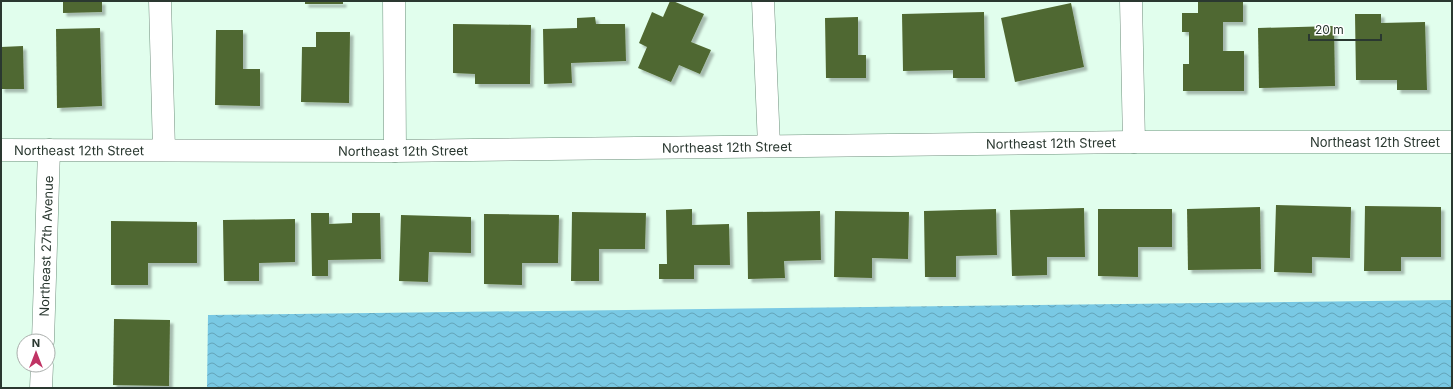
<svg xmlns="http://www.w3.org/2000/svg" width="1453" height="389" font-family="Inter,sans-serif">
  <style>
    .water { fill: url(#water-waves) }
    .building { fill: #506830; filter: url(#shadow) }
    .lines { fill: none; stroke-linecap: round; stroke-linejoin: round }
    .minor-casing { stroke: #70917e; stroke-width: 23 }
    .minor { stroke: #fff; stroke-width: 22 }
    .labels { text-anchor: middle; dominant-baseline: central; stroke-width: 4; stroke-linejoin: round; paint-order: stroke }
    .street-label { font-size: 13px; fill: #2a3830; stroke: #fff }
  </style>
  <defs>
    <pattern id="water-waves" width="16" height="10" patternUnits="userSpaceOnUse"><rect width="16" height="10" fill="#79c9e4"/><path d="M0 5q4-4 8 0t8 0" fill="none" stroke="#63a4b9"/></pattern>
    <filter id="shadow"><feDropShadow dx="3.5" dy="3.5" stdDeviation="1" flood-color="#0004"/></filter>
  </defs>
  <rect width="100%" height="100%" fill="#e1feed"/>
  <path class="water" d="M 1452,300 L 1452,388 L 207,388 L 208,315 Z"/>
  <g class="building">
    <path d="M 63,1 L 102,1 L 102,12 L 63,13 Z"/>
    <rect x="305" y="1" width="38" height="3"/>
    <path d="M 670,1 L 673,1 L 704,14 L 691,42 L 711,50 L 700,74 L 679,65 L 671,82 L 638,68 L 647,47 L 639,43 L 652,12 L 663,17 Z"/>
    <path d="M 1198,1 L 1243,1 L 1243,22 L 1223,22 L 1223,51 L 1244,51 L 1244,91 L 1183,91 L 1183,64 L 1189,64 L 1189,32 L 1182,32 L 1182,13 L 1198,13 Z"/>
    <path d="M 1071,3 L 1084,67 L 1015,82 L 1001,18 Z"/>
    <path d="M 984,12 L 985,78 L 953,78 L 953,70 L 903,71 L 902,14 Z"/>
    <path d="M 1355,14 L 1381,14 L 1381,23 L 1425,22 L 1427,90 L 1397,90 L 1397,80 L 1356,80 Z"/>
    <path d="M 595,17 L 596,24 L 625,24 L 626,61 L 571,63 L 572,83 L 544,84 L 543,29 L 577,28 L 577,18 Z"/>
    <path d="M 858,17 L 858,55 L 866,55 L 866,78 L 826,78 L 825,18 Z"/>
    <path d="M 453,24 L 531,25 L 530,84 L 475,84 L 475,74 L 453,73 Z"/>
    <path d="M 1334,26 L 1335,86 L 1259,88 L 1258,28 Z"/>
    <path d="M 100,28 L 102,106 L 57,108 L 56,29 Z"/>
    <path d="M 216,30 L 243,30 L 243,69 L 260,69 L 260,106 L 215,105 Z"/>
    <path d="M 316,32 L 350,32 L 349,103 L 301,102 L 302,47 L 316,47 Z"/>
    <path d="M 23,46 L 24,89 L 1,89 L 1,47 Z"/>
    <path d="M 1276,205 L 1351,207 L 1350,258 L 1312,257 L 1312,273 L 1274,272 Z"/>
    <path d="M 1365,206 L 1441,207 L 1441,257 L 1401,257 L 1401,271 L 1364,271 Z"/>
    <path d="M 1260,207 L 1261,269 L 1188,270 L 1187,209 Z"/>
    <path d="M 1084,208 L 1085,257 L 1047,257 L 1047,275 L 1012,276 L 1010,210 Z"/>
    <path d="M 692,209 L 692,225 L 729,224 L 730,265 L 694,265 L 694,279 L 659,279 L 659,264 L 667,264 L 666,210 Z"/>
    <path d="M 996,209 L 997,255 L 956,256 L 956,277 L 925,277 L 924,211 Z"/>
    <path d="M 1098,209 L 1172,209 L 1172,247 L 1138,247 L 1138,277 L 1098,276 Z"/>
    <path d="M 820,211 L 821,260 L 784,261 L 785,278 L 748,279 L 747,212 Z"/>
    <path d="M 835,211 L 909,212 L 908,259 L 872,258 L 872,278 L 834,277 Z"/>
    <path d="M 572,212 L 646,213 L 645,249 L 599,249 L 599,281 L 571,281 Z"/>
    <path d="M 311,213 L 329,213 L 329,224 L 352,223 L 352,213 L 380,213 L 381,259 L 328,260 L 328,276 L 312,276 Z"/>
    <path d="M 484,214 L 559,215 L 558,263 L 522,263 L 522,285 L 484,284 Z"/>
    <path d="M 401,215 L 471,217 L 471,253 L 429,252 L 428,282 L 399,281 Z"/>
    <path d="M 295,219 L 295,262 L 259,263 L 259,281 L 224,281 L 223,220 Z"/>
    <path d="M 111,221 L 197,222 L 197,263 L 148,263 L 148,285 L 111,285 Z"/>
    <path d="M 114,319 L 170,320 L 169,386 L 113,385 Z"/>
  </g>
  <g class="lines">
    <g class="minor-casing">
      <g id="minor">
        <path d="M 160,1 L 164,150"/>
        <path d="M 394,1 L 395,151"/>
        <path d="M 763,1 L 769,146"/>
        <path d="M 1131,1 L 1134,142"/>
        <path id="s1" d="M 1,150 L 395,151 L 1134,142 L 1452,142"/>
        <path id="s2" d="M 43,341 L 49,150"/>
        <path d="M 41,388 L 42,365"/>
      </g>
    </g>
    <use href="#minor" class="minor"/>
  </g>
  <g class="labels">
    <g class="street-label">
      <text stroke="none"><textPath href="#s1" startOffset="1374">Northeast 12th Street</textPath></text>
      <text stroke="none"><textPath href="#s1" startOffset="1050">Northeast 12th Street</textPath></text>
      <text stroke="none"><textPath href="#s1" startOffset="726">Northeast 12th Street</textPath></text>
      <text stroke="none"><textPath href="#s1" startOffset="78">Northeast 12th Street</textPath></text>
      <text stroke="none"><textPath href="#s1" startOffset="402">Northeast 12th Street</textPath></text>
      <text stroke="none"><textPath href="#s2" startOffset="95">Northeast 27th Avenue</textPath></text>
    </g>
  </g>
  <rect width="1453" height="389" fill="none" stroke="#2a3830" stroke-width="4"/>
  <g transform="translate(36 353)"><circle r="19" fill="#ffffff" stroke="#aaafac"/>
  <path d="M0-3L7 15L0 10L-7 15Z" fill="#c03364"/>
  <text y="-6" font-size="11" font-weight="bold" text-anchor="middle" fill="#2a3830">N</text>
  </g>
  <path d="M1309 34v6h72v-6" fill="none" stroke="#2a3830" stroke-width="2"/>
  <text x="1315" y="34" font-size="12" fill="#2a3830" stroke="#ffffff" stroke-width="3" paint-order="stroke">20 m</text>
</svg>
